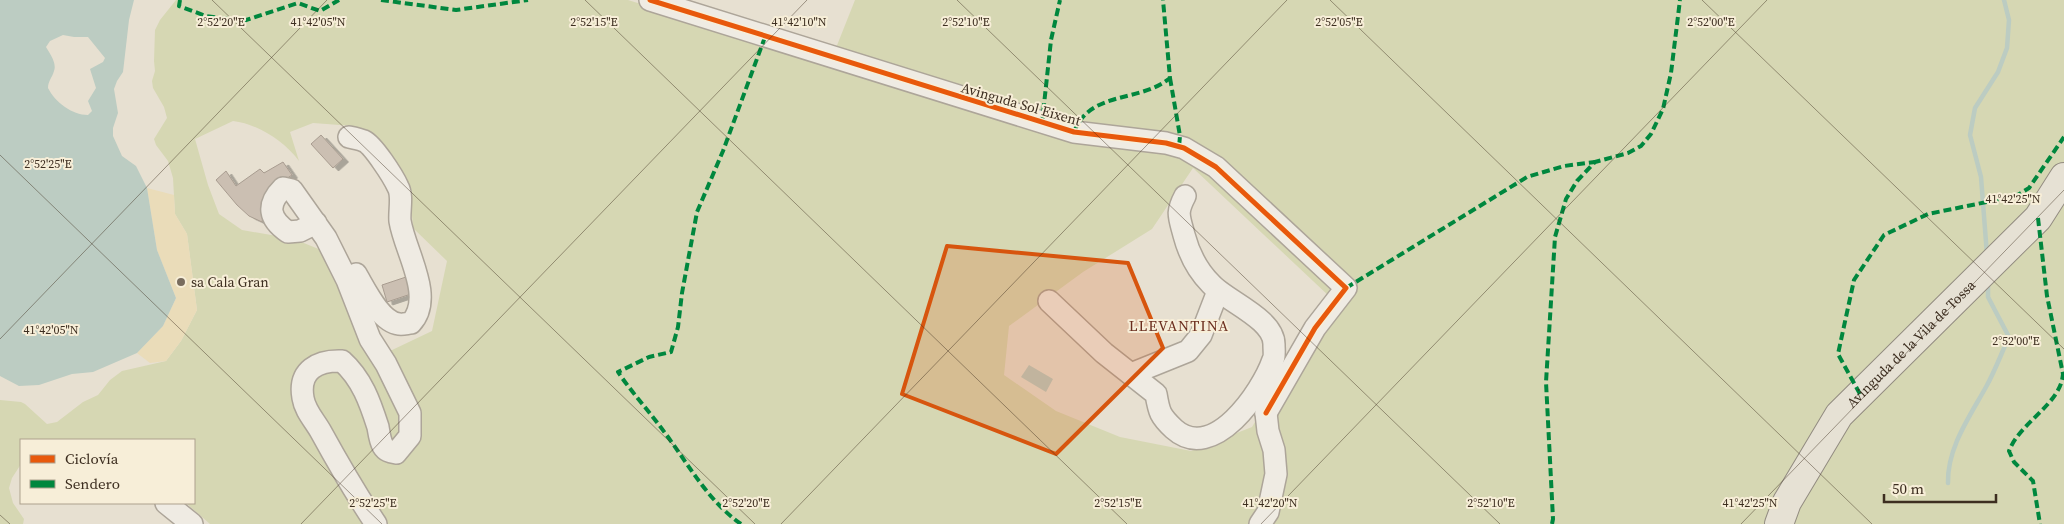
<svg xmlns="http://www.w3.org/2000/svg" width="2064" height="524" font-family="'Source Serif 4',serif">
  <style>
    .green { fill: #d6d7b3; fill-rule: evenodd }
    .sand { fill: #eadcb9 }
    .water { fill: #bcccc2; fill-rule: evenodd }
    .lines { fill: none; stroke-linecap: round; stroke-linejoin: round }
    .stream { stroke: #bcccc2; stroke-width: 4.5 }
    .building { fill: #cbbfb2; stroke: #a89c90; filter: url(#shadow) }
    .minor-casing { stroke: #ada599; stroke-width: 24 }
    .major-casing { stroke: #928b80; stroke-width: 30 }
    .minor { stroke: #efebe3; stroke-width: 21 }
    .major { stroke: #e6e1d4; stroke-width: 28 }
    .quiet { stroke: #00873e; stroke-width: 4; stroke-dasharray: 8 4; stroke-linecap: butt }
    .cycleway-casing { stroke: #f7eed8; stroke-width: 8 }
    .cycleway { stroke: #e8590c; stroke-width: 5 }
    .marked { fill: #d7550e; fill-opacity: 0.2; stroke: #d7550e; stroke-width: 4; stroke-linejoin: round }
    .ticks { fill: none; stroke: #3d2e20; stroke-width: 1; stroke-opacity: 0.45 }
    .poi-dot { fill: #786c5e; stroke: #f7eed8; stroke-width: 2 }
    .labels { text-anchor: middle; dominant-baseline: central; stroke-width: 4; stroke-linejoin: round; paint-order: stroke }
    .street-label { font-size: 14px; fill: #3d2e20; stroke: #f7eed8 }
    .poi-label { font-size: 14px; fill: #3d2e20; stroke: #f7eed8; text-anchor: start }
    .neighbourhood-label { font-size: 15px; letter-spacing: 1px; fill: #6b2e1e; stroke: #f7eed8 }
    .ticks-label { font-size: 12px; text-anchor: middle; fill: #3d2e20; stroke: #f7eed8; stroke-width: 4; stroke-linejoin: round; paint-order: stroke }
  </style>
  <defs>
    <filter id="shadow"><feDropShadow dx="5.5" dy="3" stdDeviation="0" flood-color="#0004"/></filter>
  </defs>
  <rect width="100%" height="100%" fill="#e7e0d1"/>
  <path class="green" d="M 176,0 L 628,0 L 830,63 L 855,0 L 2064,0 L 2064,524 L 210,524 L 186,503 L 194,503 L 194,440 L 21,440 L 21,464 L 12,478 L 9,488 L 13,503 L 24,519 L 23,524 L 0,524 L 0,400 L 21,402 L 25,404 L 47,424 L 57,422 L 83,402 L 98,395 L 110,380 L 122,371 L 166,361 L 181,341 L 197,310 L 187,234 L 175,214 L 173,178 L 168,161 L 156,145 L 154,139 L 167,118 L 164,107 L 153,88 L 152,81 L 155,71 L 154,61 L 155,30 L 160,20 ZM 233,121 C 258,124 284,141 299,161 L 290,132 L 313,123 L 353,126 L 368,134 L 410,190 L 413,228 L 447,261 L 432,331 L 390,351 L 321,250 L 294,239 L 242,230 L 219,214 L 208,185 L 195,139 ZM 1193,168 L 1330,297 L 1252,427 L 1191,451 L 1120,437 L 1056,411 L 1004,375 L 1009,326 L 1083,272 L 1152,229 Z"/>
  <path class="sand" d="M 147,188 L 174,195 L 175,214 L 187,234 L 197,310 L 181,341 L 166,361 L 150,363 L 137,353 L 163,326 L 176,298 L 157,250 Z"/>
  <g class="water">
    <path d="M 0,0 L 134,0 L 129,20 L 123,72 L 117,81 L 114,89 L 118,113 L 113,128 L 113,136 L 122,156 L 136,166 L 147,188 L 157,250 L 176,298 L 163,326 L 137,353 L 93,372 L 72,374 L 39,385 L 19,386 L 0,376 ZM 63,35 L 74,37 L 88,37 L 105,58 L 103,62 L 90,69 L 96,88 L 88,101 L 92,111 L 88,115 C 72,115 55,102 48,88 C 48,81 52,78 54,71 C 57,63 50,54 46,47 L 50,41 Z"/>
    <path d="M 1029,365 L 1053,379 L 1046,392 L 1021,377 Z"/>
  </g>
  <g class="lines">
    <g class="stream">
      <path d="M 1987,255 L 1981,177 L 1970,135 L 1975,108 L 1998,72 L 2007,48 L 2009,20 L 2004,0"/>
      <path d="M 1948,483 C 1947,448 1970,416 1986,387 C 1995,371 2001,354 2009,337 L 1988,297 L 1988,283"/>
    </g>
  </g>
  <g class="building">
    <path d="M 321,135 L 343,159 L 333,168 L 311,144 Z"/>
    <path d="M 283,162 L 292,175 L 268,191 L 262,222 L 249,216 L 237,205 L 216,180 L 226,171 L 236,186 L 260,169 L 264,173 Z"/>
    <path d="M 409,276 L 414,293 L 387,302 L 382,285 Z"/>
  </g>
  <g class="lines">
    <g class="minor-casing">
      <g id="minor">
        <path d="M 650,0 L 1074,132 L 1166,143 L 1184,148 L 1216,167 L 1346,288 L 1315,328 L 1266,413"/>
        <path d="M 349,137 C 354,138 359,139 364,141 C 373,145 393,176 398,187 C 403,196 399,211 400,221 C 405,252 435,297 411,323 C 408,323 402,325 399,324 C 380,322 365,289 356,274"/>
        <path d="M 316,223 L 300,231 L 288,232 C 269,219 266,205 283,188 L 292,190 L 326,238 L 347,280 L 370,339 L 386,364 L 410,413 L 410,436 L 396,453 C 390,452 386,451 383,446 C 380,441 379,433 378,427 C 370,402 362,379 342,361 C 318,360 298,370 303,398 C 305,411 315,421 321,432 C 338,463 356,494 376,524"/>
        <path d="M 1049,301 L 1104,353 L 1156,394 C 1159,412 1160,416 1174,429 C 1213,464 1262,392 1273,360 C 1275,356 1274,350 1274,345 C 1275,319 1226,301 1211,284 C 1197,270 1189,254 1184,235 C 1179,216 1176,213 1185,196"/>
        <path d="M 1131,374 L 1188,351 L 1201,335 L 1218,291"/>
        <path d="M 166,503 L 192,524"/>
        <path d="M 1260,524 L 1268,512 L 1276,474 L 1274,450 L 1268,431 L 1266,413"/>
      </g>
    </g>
    <g class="major-casing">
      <g id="major">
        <path id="s1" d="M 1779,524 L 1787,502 L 1839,415 L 2038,218 L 2064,177"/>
      </g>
    </g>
    <use href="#minor" class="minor"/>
    <use href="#major" class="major"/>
    <g class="quiet">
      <path d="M 180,0 L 179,6 L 206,16 L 243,21 L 298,3 L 320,11 L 339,0"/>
      <path d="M 381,0 L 456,10 L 528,0"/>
      <path d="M 1170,78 L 1180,136 L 1179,147"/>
      <path d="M 1042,123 L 1051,40 L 1060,0"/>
      <path d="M 1074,132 C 1090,90 1140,103 1170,78 L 1163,0"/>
      <path d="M 2038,218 L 2047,296 L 2063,374 C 2061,404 2020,422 2009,451 L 2014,462 L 2033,481 L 2040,524"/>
      <path d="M 1346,288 L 1527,177 L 1564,166 L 1595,162"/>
      <path d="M 1860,394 L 1838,354 L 1854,280 L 1884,235 L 1928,214 L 2016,196 L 2029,188 L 2064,137"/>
      <path d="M 741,524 C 708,501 689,465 665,433 C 650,412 632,393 618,372 L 649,357 L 671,352 L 678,327 L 682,293 L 697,212 L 723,151 L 765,37"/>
      <path d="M 1552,524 L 1553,519 L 1546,382 L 1555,237 L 1566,199 L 1577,181 L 1595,162 L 1628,153 L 1641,146 L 1651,134 L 1663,109 L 1671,73 L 1680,0"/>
    </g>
    <g class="cycleway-casing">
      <path id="cycleway" d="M 650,0 L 1074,132 L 1166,143 L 1184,148 L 1216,167 L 1346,288 L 1315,328 L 1266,413"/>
    </g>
    <use href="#cycleway" class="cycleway"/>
  </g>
  <path class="marked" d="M 947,246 L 1128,263 L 1163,348 L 1056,454 L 902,394 Z"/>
  <path class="ticks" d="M 212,0 L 755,524M 585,0 L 1127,524M 957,0 L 1500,524M 1330,0 L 1872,524M 1702,0 L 2064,349M 0,155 L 382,524M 0,339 L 327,0M 0,515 L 10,524M 301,524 L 807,0M 781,524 L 1287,0M 1261,524 L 1767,0M 1741,524 L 2064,190"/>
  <circle class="poi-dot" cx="181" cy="282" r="5"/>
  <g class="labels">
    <g class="street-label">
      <text transform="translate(1021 104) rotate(16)">Avinguda Sol Eixent</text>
      <text stroke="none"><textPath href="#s1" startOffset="226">Avinguda de la Vila de Tossa</textPath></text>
    </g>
    <g class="poi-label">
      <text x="191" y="282">sa Cala Gran</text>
    </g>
    <g class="neighbourhood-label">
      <text x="1179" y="325">LLEVANTINA</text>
    </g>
  </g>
  <g class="ticks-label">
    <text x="221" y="26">2°52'20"E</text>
    <text x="594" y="26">2°52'15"E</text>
    <text x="966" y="26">2°52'10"E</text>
    <text x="1339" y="26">2°52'05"E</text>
    <text x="1711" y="26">2°52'00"E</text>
    <text x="318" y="26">41°42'05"N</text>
    <text x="799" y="26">41°42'10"N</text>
    <text x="48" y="168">2°52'25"E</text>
    <text x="2013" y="203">41°42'25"N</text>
    <text x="51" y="334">41°42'05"N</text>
    <text x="2016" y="345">2°52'00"E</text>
    <text x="1270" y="507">41°42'20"N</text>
    <text x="1750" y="507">41°42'25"N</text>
    <text x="373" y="507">2°52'25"E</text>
    <text x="746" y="507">2°52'20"E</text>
    <text x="1118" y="507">2°52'15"E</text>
    <text x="1491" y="507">2°52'10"E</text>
  </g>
  <rect x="20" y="439" width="175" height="65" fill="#f7eed8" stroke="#ada18e"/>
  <rect x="30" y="455" width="25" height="8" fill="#e8590c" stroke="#ada18e"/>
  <text x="65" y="464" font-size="15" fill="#3d2e20">Ciclovía</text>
  <rect x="30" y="480" width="25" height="8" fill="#00873e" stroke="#ada18e"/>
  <text x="65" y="489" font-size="15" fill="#3d2e20">Sendero</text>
  <path d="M1884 494v8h112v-8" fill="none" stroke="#3d2e20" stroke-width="2.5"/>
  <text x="1892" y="494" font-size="15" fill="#3d2e20" stroke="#f7eed8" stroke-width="4" paint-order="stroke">50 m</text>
</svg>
